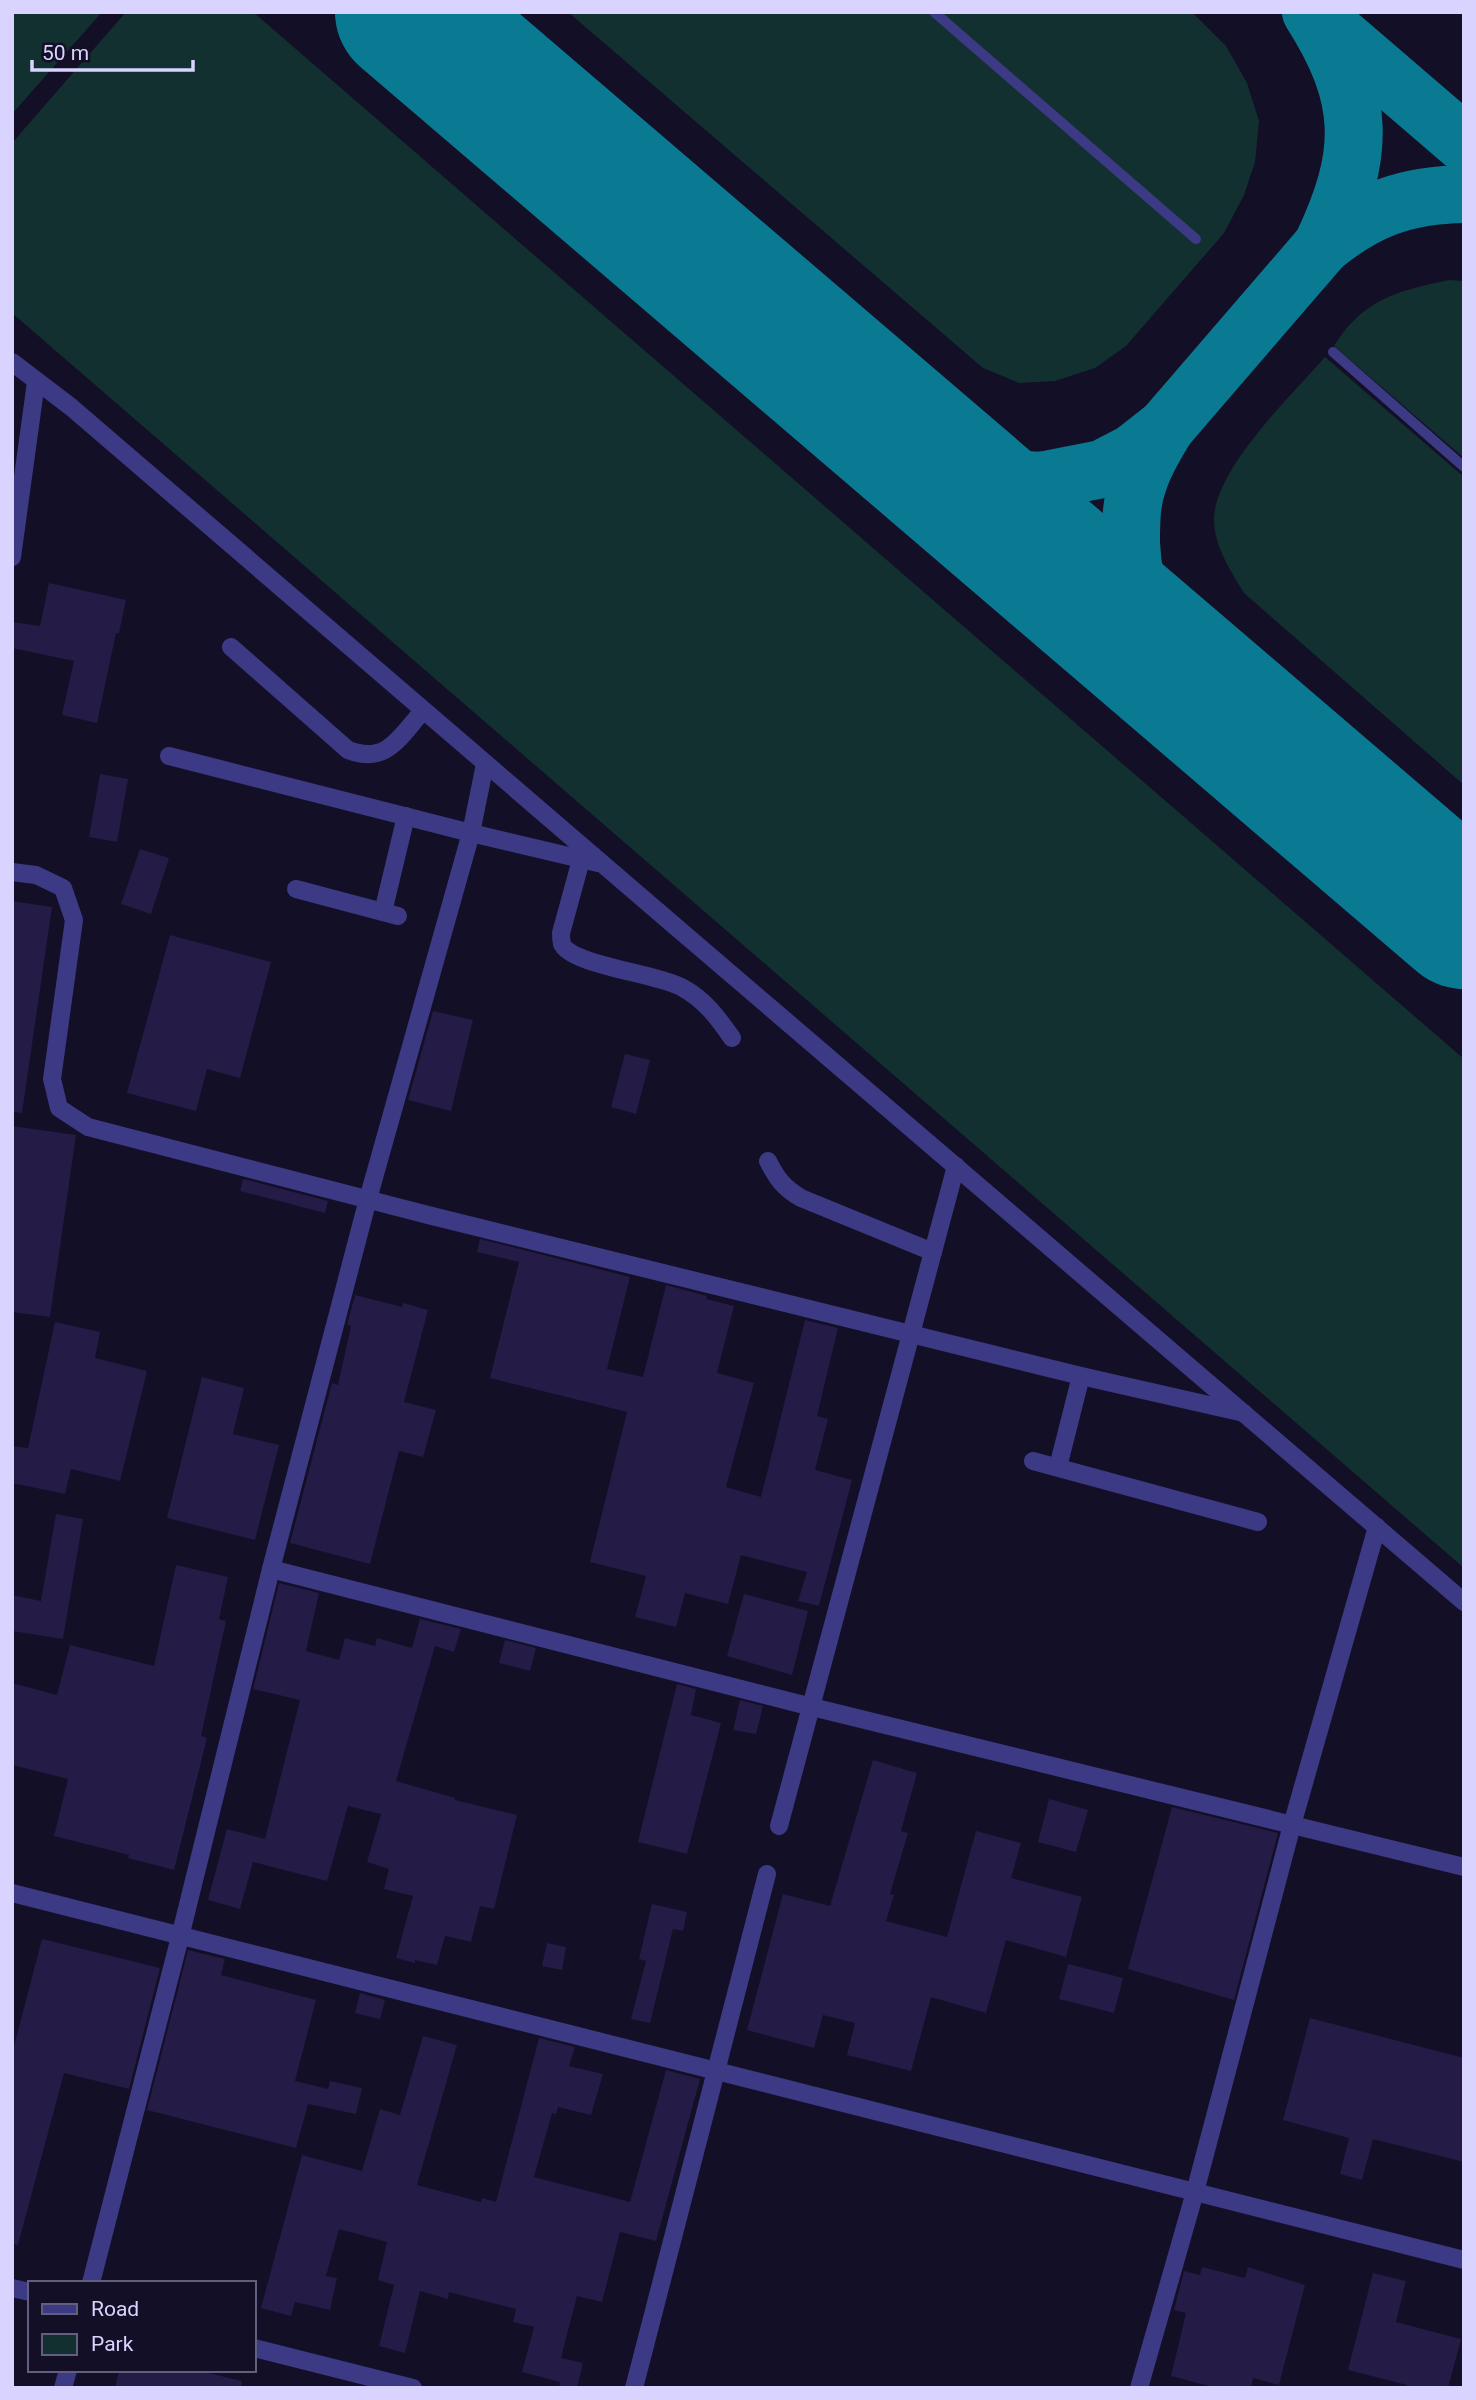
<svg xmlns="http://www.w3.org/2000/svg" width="1476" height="2400" font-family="Roboto,sans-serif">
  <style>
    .green { fill: #12302f }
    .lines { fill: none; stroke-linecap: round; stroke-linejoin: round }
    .taxiway { stroke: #0a7a92; stroke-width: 58 }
    .runway { stroke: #0a7a92; stroke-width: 144 }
    .building { fill: #241b47 }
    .service { stroke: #3d3a85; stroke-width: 10 }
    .minor { stroke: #3d3a85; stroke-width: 18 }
    .tertiary { stroke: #3d3a85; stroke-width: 18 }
  </style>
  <rect width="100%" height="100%" fill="#130f26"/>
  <g class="green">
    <path d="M 12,12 L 102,12 L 12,114 Z"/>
    <path d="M 126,12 L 253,12 L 1464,1059 L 1464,1568 L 12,313 L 12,143 Z"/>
    <path d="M 568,12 L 1192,12 L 1226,46 L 1247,83 L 1259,121 L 1255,162 L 1244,195 L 1224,233 L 1126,346 L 1095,368 L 1055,381 L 1019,383 L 983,368 Z"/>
    <path d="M 1449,280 L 1464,281 L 1464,458 L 1334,346 C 1364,298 1398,291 1449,280 Z"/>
    <path d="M 1325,357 L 1464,477 L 1464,785 L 1244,593 C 1231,571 1214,547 1214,519 C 1215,468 1292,395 1325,357 Z"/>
  </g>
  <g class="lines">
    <g class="taxiway">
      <path d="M 1311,12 C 1366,98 1366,154 1322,246"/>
      <path d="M 1328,26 L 1464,143"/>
      <path d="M 1166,427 C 1156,444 1145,461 1139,480 C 1131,501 1131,521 1131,543 C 1133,602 1156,639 1192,683"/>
      <path d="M 909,442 L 956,467 L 996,478 L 1041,481 L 1102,469 L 1133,453 L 1166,427 L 1322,246 C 1367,209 1406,195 1464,194"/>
    </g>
    <path class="runway" d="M 407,12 L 1464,917"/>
  </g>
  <g class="building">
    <path d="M 49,583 L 126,600 L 119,633 L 116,633 L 97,723 L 62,715 L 74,661 L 12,648 L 12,622 L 40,626 Z"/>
    <path d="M 100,774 L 128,779 L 117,842 L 89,837 Z"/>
    <path d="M 140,849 L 169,858 L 151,914 L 121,904 Z"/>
    <path d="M 12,901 L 52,907 L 22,1113 L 12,1112 Z"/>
    <path d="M 170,935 L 271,962 L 240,1078 L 207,1069 L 196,1111 L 127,1093 Z"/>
    <path d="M 433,1011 L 473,1020 L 451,1111 L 408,1100 Z"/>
    <path d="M 625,1054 L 650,1060 L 636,1114 L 611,1107 Z"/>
    <path d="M 12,1126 L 76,1135 L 50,1317 L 12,1312 Z"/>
    <path d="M 243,1179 L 328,1201 L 325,1213 L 240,1191 Z"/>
    <path d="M 480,1239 L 630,1277 L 607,1369 L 643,1377 L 666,1285 L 707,1296 L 706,1299 L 734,1306 L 717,1373 L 754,1383 L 726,1487 L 761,1497 L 805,1320 L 838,1328 L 817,1416 L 828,1419 L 815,1470 L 852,1480 L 819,1606 L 798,1601 L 807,1572 L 741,1555 L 728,1604 L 685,1593 L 676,1627 L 635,1617 L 646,1576 L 590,1562 L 627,1412 L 490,1378 L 519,1262 L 477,1252 Z"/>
    <path d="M 355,1295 L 402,1307 L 403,1303 L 428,1310 L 404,1402 L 436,1410 L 423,1457 L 399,1451 L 370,1564 L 290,1543 L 332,1383 L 338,1385 L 351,1326 L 347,1325 Z"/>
    <path d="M 55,1322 L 100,1332 L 95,1358 L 147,1371 L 120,1481 L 71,1469 L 65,1494 L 12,1483 L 12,1446 L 28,1448 Z"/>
    <path d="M 202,1377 L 244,1388 L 233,1434 L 279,1445 L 255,1540 L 167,1518 Z"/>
    <path d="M 56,1514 L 83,1519 L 63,1639 L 12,1631 L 12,1595 L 41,1601 Z"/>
    <path d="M 176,1565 L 228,1577 L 219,1619 L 226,1621 L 201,1736 L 207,1738 L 174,1870 L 128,1858 L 129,1855 L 54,1836 L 68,1779 L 12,1765 L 12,1683 L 57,1695 L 70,1645 L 154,1666 Z"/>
    <path d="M 279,1583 L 319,1593 L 306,1651 L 339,1660 L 345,1638 L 375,1646 L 377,1638 L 412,1648 L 420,1619 L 461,1629 L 454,1652 L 435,1646 L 396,1781 L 455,1798 L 455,1800 L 517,1815 L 494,1909 L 480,1906 L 471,1942 L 445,1936 L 437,1965 L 415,1960 L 415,1963 L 396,1958 L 413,1896 L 384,1889 L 389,1869 L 367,1862 L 381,1814 L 348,1806 L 327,1881 L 253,1862 L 240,1909 L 208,1900 L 227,1829 L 265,1839 L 300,1700 L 253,1689 Z"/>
    <path d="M 744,1594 L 808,1611 L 792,1675 L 727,1656 Z"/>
    <path d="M 505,1640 L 536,1648 L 530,1671 L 499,1663 Z"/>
    <path d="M 677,1684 L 696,1689 L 691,1715 L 721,1723 L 687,1854 L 638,1842 Z"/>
    <path d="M 740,1700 L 763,1706 L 756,1734 L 733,1730 Z"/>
    <path d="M 873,1760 L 917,1773 L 901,1831 L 908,1833 L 890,1894 L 894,1895 L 886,1921 L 947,1937 L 976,1831 L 1021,1843 L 1011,1878 L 1082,1897 L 1066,1957 L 1006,1940 L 986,2013 L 931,1997 L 911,2071 L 847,2055 L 855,2023 L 823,2015 L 814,2048 L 747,2030 L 783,1894 L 830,1906 Z"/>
    <path d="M 1049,1799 L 1088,1810 L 1076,1852 L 1038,1842 Z"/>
    <path d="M 1172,1807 L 1278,1833 L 1234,2000 L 1128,1969 Z"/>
    <path d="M 652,1904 L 687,1912 L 683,1931 L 673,1929 L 650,2023 L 631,2019 L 646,1961 L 639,1959 Z"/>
    <path d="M 42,1939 L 160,1968 L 129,2089 L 64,2073 L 18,2245 L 12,2244 L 12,2054 Z"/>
    <path d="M 547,1943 L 566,1947 L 562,1970 L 542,1966 Z"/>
    <path d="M 188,1950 L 225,1959 L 221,1975 L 316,2000 L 295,2081 L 328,2089 L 330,2081 L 362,2088 L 356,2114 L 308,2104 L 296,2148 L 147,2110 Z"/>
    <path d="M 1068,1964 L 1123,1978 L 1114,2013 L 1059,1999 Z"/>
    <path d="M 360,1993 L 385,2000 L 380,2019 L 355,2013 Z"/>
    <path d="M 1310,2018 L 1464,2058 L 1464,2162 L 1373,2139 L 1362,2180 L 1340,2174 L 1349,2138 L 1283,2120 Z"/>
    <path d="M 423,2036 L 457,2045 L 417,2185 L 481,2202 L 482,2198 L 496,2202 L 539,2038 L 575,2047 L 569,2066 L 603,2074 L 591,2115 L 558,2107 L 556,2114 L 552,2113 L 534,2177 L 630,2202 L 666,2070 L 700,2079 L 656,2241 L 620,2232 L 602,2302 L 577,2296 L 561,2358 L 583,2363 L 577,2388 L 559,2388 L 560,2382 L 522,2372 L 534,2327 L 513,2322 L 516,2309 L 449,2292 L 448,2299 L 420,2291 L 405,2353 L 379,2346 L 394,2285 L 378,2280 L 387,2242 L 339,2229 L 326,2276 L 337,2278 L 330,2310 L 295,2302 L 291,2316 L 261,2308 L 302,2155 L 362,2171 L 380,2109 L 400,2115 Z"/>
    <path d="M 1202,2267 L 1245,2278 L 1248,2267 L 1305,2285 L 1279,2385 L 1253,2378 L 1251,2388 L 1217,2388 L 1171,2376 L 1186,2313 L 1174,2310 L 1184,2271 L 1200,2275 Z"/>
    <path d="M 1373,2273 L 1406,2281 L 1396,2322 L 1461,2339 L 1448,2388 L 1406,2388 L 1407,2385 L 1348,2370 Z"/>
    <path d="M 119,2370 L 196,2370 L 242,2381 L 241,2388 L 115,2388 Z"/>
  </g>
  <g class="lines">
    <g class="service">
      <path d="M 934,12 L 1196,239"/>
      <path d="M 1333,352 L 1464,467"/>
    </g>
    <g class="minor">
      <path d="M 12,362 L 71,407 C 534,807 1000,1203 1464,1602"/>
      <path d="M 231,647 L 348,750 C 387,765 399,737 423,711"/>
      <path d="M 169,756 L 471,833 L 598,863"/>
      <path d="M 581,860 L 561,933 C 561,937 561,940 562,944 C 571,965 659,974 683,988 C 705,1000 718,1018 732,1038"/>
      <path d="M 296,889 L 398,916"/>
      <path d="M 383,912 L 406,816"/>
      <path d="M 768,1161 C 777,1179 784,1188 801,1198 L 933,1252"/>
      <path d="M 1033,1461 L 1258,1522"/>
      <path d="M 1058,1467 L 1081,1376"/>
      <path d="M 271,1569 L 812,1707 L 1464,1867"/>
      <path d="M 779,1826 L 956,1166"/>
      <path d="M 91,2283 L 180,1937 L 271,1569 L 368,1199 L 471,833 L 485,764"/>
      <path d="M 12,2288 L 30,2292"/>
      <path d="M 254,2348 L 413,2388"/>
      <path d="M 63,2388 L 68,2370"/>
      <path d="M 634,2388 L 767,1874"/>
      <path d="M 1139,2388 L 1195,2192 L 1292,1825 L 1377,1527"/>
    </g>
    <g class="tertiary">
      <path d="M 12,557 L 36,382"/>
      <path d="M 12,872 L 36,875 L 63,888 L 74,920 L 52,1079 L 59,1108 L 88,1127 L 428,1215 L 1081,1376 L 1244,1413"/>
      <path d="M 12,1893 L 1464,2260"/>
    </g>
  </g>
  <rect width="1476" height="2400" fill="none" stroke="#d9d4ff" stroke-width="28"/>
  <rect x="28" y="2281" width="228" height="91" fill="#130f26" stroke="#625e7d" stroke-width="2"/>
  <rect x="42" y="2304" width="35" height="10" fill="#3d3a85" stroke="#625e7d" stroke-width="2"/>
  <text x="91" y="2316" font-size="21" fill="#d9d4ff">Road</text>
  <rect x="42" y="2334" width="35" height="21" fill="#12302f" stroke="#625e7d" stroke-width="2"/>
  <text x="91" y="2351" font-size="21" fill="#d9d4ff">Park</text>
  <path d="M32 60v10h161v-10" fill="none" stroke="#d9d4ff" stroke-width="3.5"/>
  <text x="42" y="60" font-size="21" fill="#d9d4ff" stroke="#130f26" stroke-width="5" paint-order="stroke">50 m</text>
</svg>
